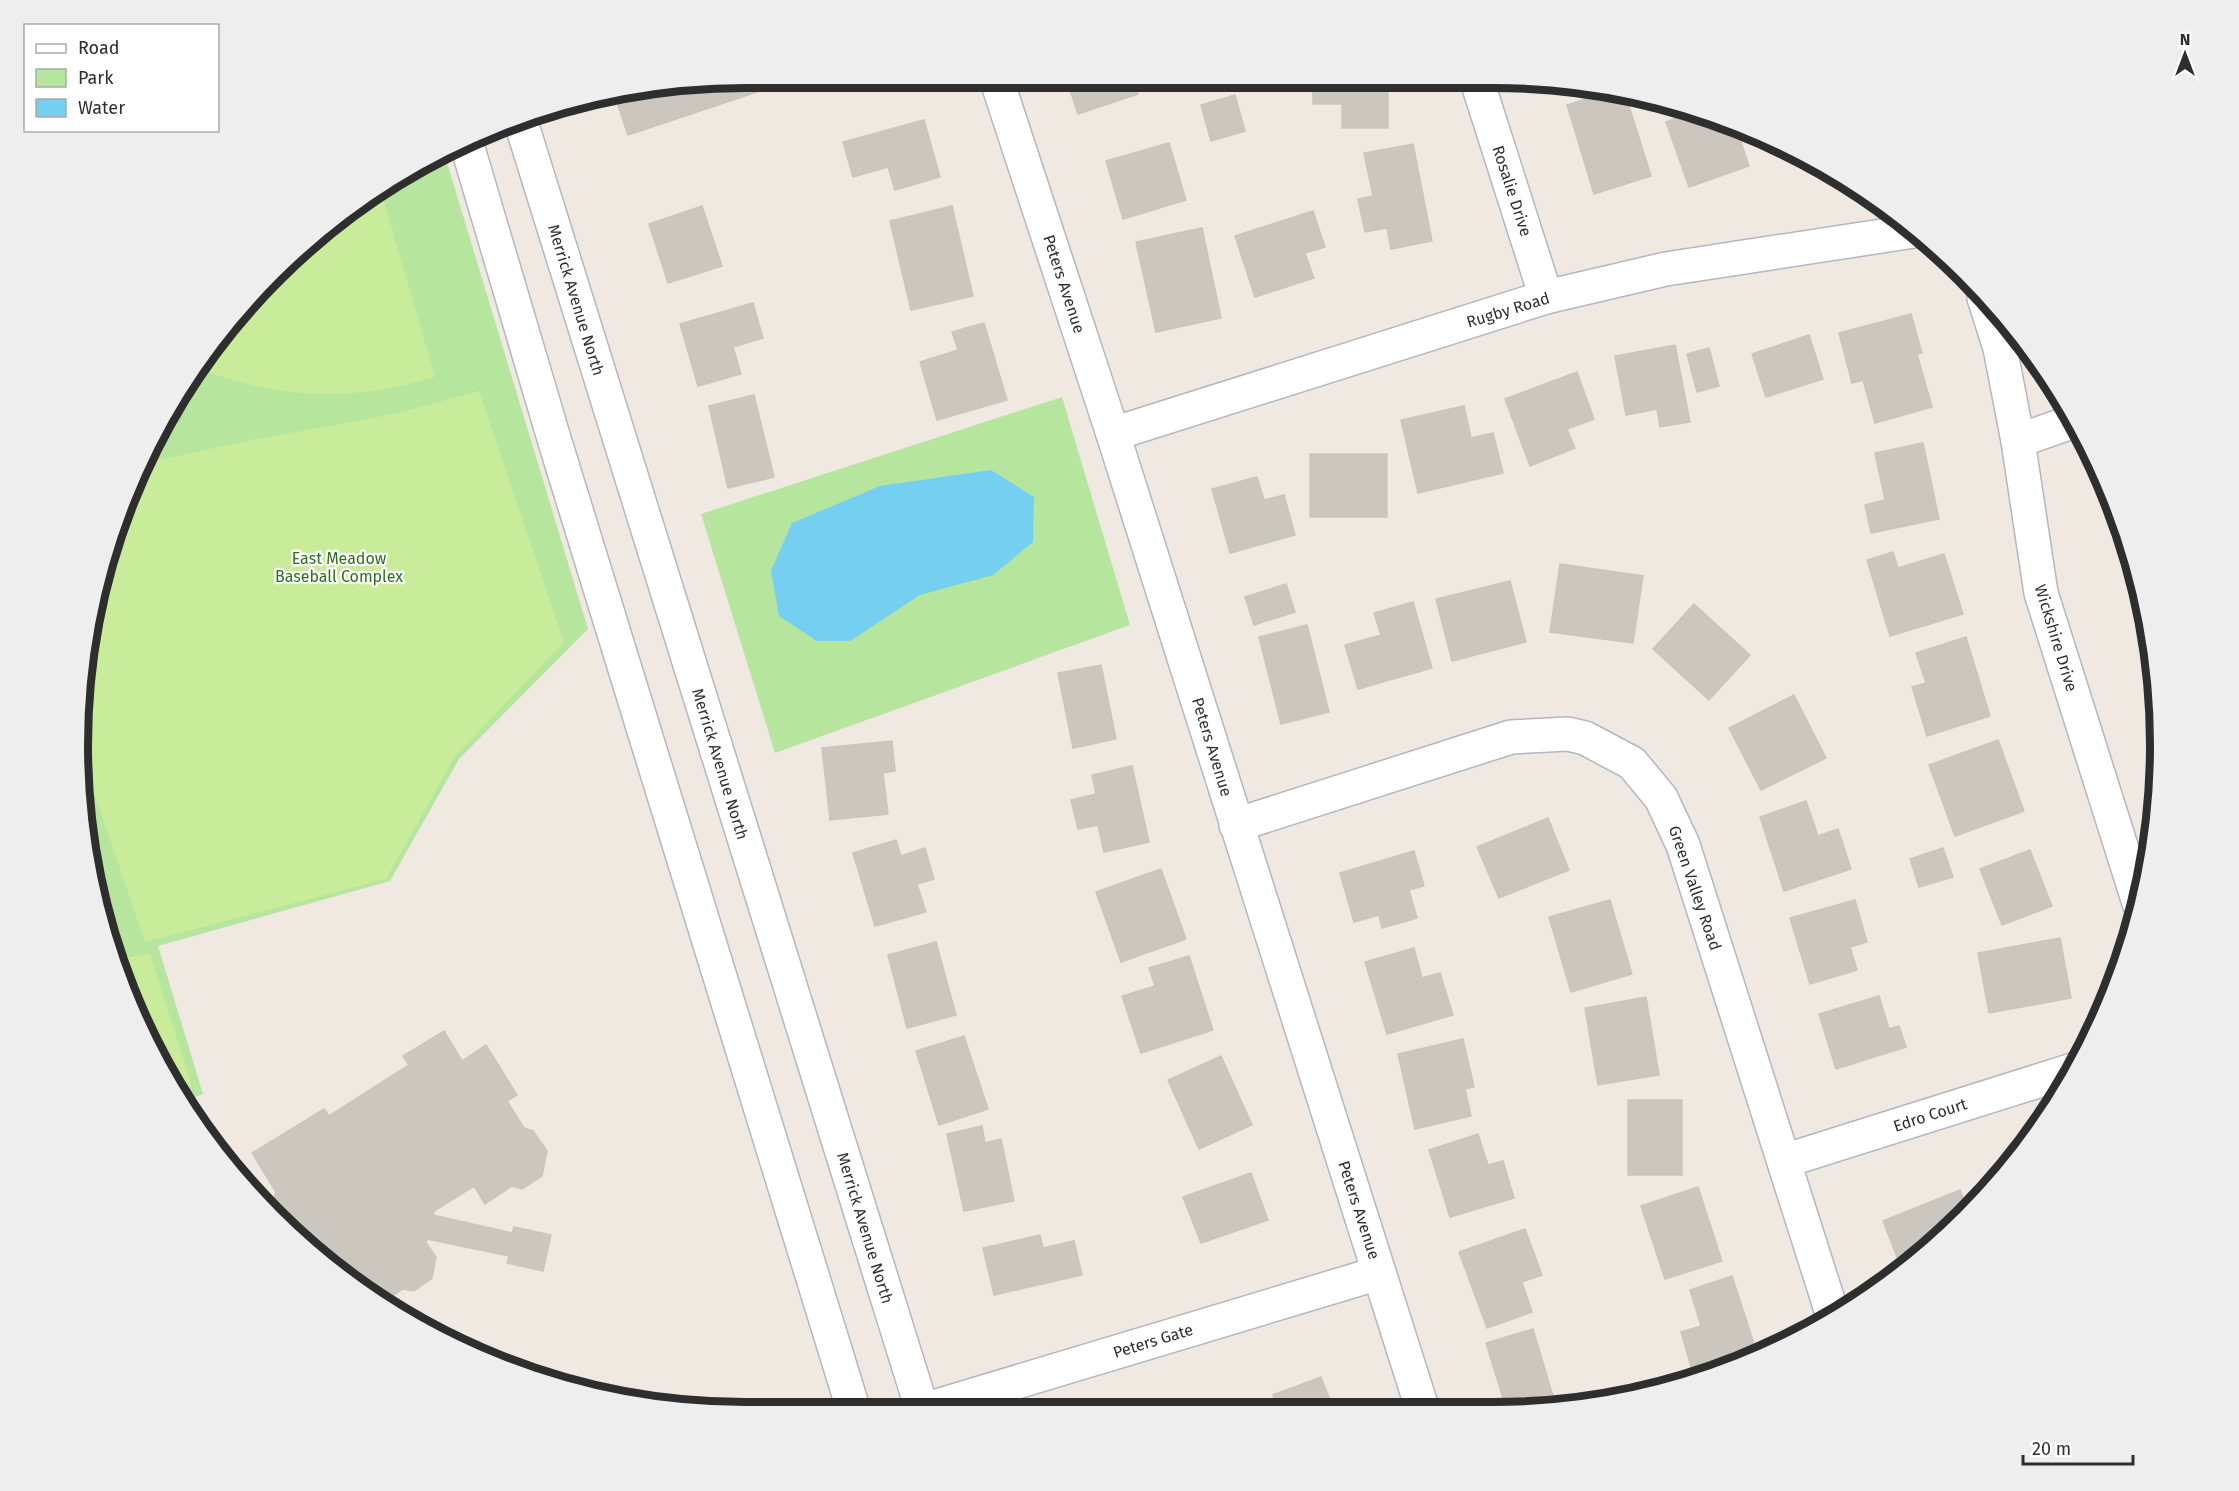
<svg xmlns="http://www.w3.org/2000/svg" width="2239" height="1491" font-family="'Fira Sans',sans-serif">
  <style>
    .green { fill: #b6e59e }
    .pitch { fill: #c9ec9a }
    .water { fill: #75cff0 }
    .building { fill: #cbc7bf; stroke: #cbc5ba; stroke-width: 1.5 }
    .lines { fill: none; stroke-linecap: round; stroke-linejoin: round }
    .street-casing { stroke: #b4b7c1; stroke-width: 36 }
    .secondary-casing { stroke: #b4b7c1; stroke-width: 36 }
    .street { stroke: #fff; stroke-width: 33 }
    .secondary { stroke: #fff; stroke-width: 33 }
    .labels { text-anchor: middle; dominant-baseline: central; stroke-width: 4.5; stroke-linejoin: round; paint-order: stroke }
    .street-label { font-size: 16px; fill: #2e2e2e; stroke: #fff }
    .park-label { font-size: 16px; fill: #2c6e1b; stroke: #fff }
    .rim { fill: none; stroke: #2e2e2e; stroke-width: 8 }
  </style>
  <rect width="100%" height="100%" fill="#efe9e1"/>
  <g class="green">
    <path d="M 445,156 L 588,629 L 459,759 L 390,881 L 158,946 L 203,1094 L 183,1102 L 167,1079 L 129,1001 L 91,876 L 79,702 L 91,615 L 129,490 L 216,339 L 274,273 L 374,191 Z"/>
    <path d="M 1062,397 L 1130,625 L 775,753 L 701,514 Z"/>
  </g>
  <g class="pitch">
    <path d="M 380,188 L 435,377 C 419,381 402,387 385,389 C 318,400 262,392 199,369 L 216,339 L 274,273 Z"/>
    <path d="M 479,391 L 564,642 L 455,756 L 386,879 L 145,942 L 83,760 L 79,702 L 91,615 L 129,490 L 144,463 L 253,440 L 394,414 Z"/>
    <path d="M 111,943 L 121,958 L 150,954 L 192,1086 L 176,1092 L 167,1079 L 129,1001 Z"/>
  </g>
  <path class="water" d="M 991,470 L 1034,497 L 1033,542 L 993,575 L 920,595 L 850,641 L 817,641 L 779,616 L 771,571 L 792,523 L 880,486 Z"/>
  <g class="building">
    <path d="M 658,84 L 781,84 L 628,135 L 614,94 Z"/>
    <path d="M 1068,84 L 1135,84 L 1138,94 L 1078,114 Z"/>
    <path d="M 1313,84 L 1388,84 L 1388,128 L 1342,128 L 1342,104 L 1313,104 Z"/>
    <path d="M 1614,90 L 1625,93 L 1651,176 L 1594,194 L 1567,105 Z"/>
    <path d="M 1235,95 L 1245,131 L 1211,141 L 1201,105 Z"/>
    <path d="M 1695,111 L 1736,127 L 1749,166 L 1689,187 L 1666,122 Z"/>
    <path d="M 924,120 L 940,177 L 895,190 L 888,167 L 853,177 L 843,142 Z"/>
    <path d="M 1169,143 L 1186,200 L 1123,219 L 1106,161 Z"/>
    <path d="M 1413,144 L 1432,241 L 1391,249 L 1387,228 L 1365,232 L 1358,199 L 1373,196 L 1364,153 Z"/>
    <path d="M 702,206 L 722,266 L 668,283 L 649,224 Z"/>
    <path d="M 952,206 L 973,296 L 911,310 L 890,221 Z"/>
    <path d="M 1313,211 L 1325,247 L 1305,253 L 1314,278 L 1255,297 L 1235,236 Z"/>
    <path d="M 1202,228 L 1221,318 L 1156,332 L 1136,242 Z"/>
    <path d="M 753,303 L 763,338 L 733,347 L 741,374 L 698,386 L 680,324 Z"/>
    <path d="M 1911,314 L 1922,353 L 1917,354 L 1932,407 L 1875,423 L 1863,380 L 1852,383 L 1839,333 Z"/>
    <path d="M 984,323 L 1007,400 L 937,420 L 920,362 L 958,350 L 952,332 Z"/>
    <path d="M 1809,335 L 1823,379 L 1766,397 L 1752,354 Z"/>
    <path d="M 1675,345 L 1690,422 L 1660,427 L 1657,409 L 1626,415 L 1615,356 Z"/>
    <path d="M 1709,348 L 1719,386 L 1697,392 L 1687,354 Z"/>
    <path d="M 1577,372 L 1594,419 L 1567,429 L 1575,448 L 1530,466 L 1505,399 Z"/>
    <path d="M 754,395 L 774,477 L 728,488 L 709,406 Z"/>
    <path d="M 1464,406 L 1471,438 L 1493,433 L 1503,473 L 1418,493 L 1401,420 Z"/>
    <path d="M 1923,443 L 1939,519 L 1871,533 L 1865,505 L 1885,500 L 1875,453 Z"/>
    <rect x="1310" y="454" width="77" height="63"/>
    <path d="M 1257,477 L 1264,500 L 1284,495 L 1295,535 L 1230,553 L 1212,489 Z"/>
    <path d="M 2109,496 L 2138,573 L 2137,575 L 2107,497 Z"/>
    <path d="M 1893,552 L 1898,568 L 1944,554 L 1963,614 L 1890,636 L 1867,560 Z"/>
    <path d="M 1560,564 L 1643,576 L 1633,643 L 1550,632 Z"/>
    <path d="M 1510,581 L 1526,642 L 1452,661 L 1436,599 Z"/>
    <path d="M 1286,584 L 1295,612 L 1254,625 L 1245,597 Z"/>
    <path d="M 1413,602 L 1432,668 L 1358,689 L 1345,645 L 1381,635 L 1374,613 Z"/>
    <path d="M 1694,604 L 1750,655 L 1709,700 L 1653,649 Z"/>
    <path d="M 1307,625 L 1329,712 L 1281,724 L 1259,637 Z"/>
    <path d="M 1966,637 L 1990,716 L 1927,736 L 1912,687 L 1926,683 L 1916,653 Z"/>
    <path d="M 2149,639 L 2159,700 L 2142,641 Z"/>
    <path d="M 1101,665 L 1116,739 L 1073,748 L 1058,673 Z"/>
    <path d="M 1794,695 L 1826,758 L 1761,790 L 1729,728 Z"/>
    <path d="M 1998,740 L 2024,811 L 1955,836 L 1929,765 Z"/>
    <path d="M 892,741 L 895,771 L 883,773 L 888,814 L 830,820 L 822,748 Z"/>
    <path d="M 1132,766 L 1149,842 L 1104,852 L 1098,825 L 1078,829 L 1071,800 L 1096,794 L 1092,775 Z"/>
    <path d="M 1806,801 L 1818,836 L 1838,829 L 1851,869 L 1784,891 L 1760,817 Z"/>
    <path d="M 1548,818 L 1569,870 L 1499,898 L 1477,847 Z"/>
    <path d="M 896,840 L 901,856 L 925,848 L 934,879 L 917,884 L 926,912 L 875,926 L 853,853 Z"/>
    <path d="M 1943,848 L 1953,877 L 1919,887 L 1910,859 Z"/>
    <path d="M 2030,850 L 2052,906 L 2002,925 L 1980,869 Z"/>
    <path d="M 1414,851 L 1424,886 L 1409,890 L 1417,918 L 1382,928 L 1379,915 L 1354,922 L 1340,873 Z"/>
    <path d="M 1161,869 L 1186,939 L 1121,962 L 1096,892 Z"/>
    <path d="M 1610,900 L 1632,974 L 1571,992 L 1549,917 Z"/>
    <path d="M 1855,900 L 1867,942 L 1850,947 L 1857,970 L 1810,984 L 1790,918 Z"/>
    <path d="M 2060,938 L 2071,998 L 1989,1013 L 1978,953 Z"/>
    <path d="M 936,942 L 956,1015 L 907,1028 L 888,955 Z"/>
    <path d="M 1414,948 L 1422,978 L 1440,973 L 1453,1015 L 1387,1034 L 1365,962 Z"/>
    <path d="M 1189,956 L 1213,1030 L 1141,1053 L 1122,996 L 1155,986 L 1149,968 Z"/>
    <path d="M 1879,996 L 1889,1029 L 1899,1026 L 1906,1047 L 1836,1069 L 1819,1014 Z"/>
    <path d="M 1646,997 L 1659,1075 L 1598,1085 L 1585,1008 Z"/>
    <path d="M 444,1031 L 462,1061 L 486,1045 L 517,1095 L 507,1101 L 524,1128 L 533,1131 L 547,1151 L 542,1176 L 522,1189 L 512,1186 L 485,1204 L 474,1186 L 434,1211 L 433,1215 L 512,1233 L 514,1227 L 551,1235 L 543,1271 L 507,1263 L 509,1256 L 427,1239 L 426,1243 L 436,1257 L 432,1278 L 414,1291 L 403,1289 L 388,1299 L 382,1290 L 376,1295 L 305,1247 L 266,1206 L 273,1201 L 276,1192 L 252,1153 L 324,1109 L 329,1116 L 409,1065 L 403,1056 Z"/>
    <path d="M 964,1036 L 988,1109 L 939,1125 L 916,1051 Z"/>
    <path d="M 1463,1039 L 1474,1087 L 1465,1089 L 1471,1116 L 1415,1129 L 1398,1054 Z"/>
    <path d="M 1221,1056 L 1252,1125 L 1199,1149 L 1168,1080 Z"/>
    <rect x="1628" y="1100" width="54" height="75"/>
    <path d="M 982,1126 L 985,1143 L 1001,1139 L 1014,1201 L 964,1211 L 947,1134 Z"/>
    <path d="M 1478,1134 L 1488,1165 L 1503,1161 L 1514,1198 L 1450,1217 L 1429,1150 Z"/>
    <path d="M 1251,1173 L 1268,1220 L 1201,1243 L 1183,1197 Z"/>
    <path d="M 1698,1187 L 1722,1261 L 1665,1279 L 1641,1206 Z"/>
    <path d="M 1960,1190 L 1968,1211 L 1903,1272 L 1883,1221 Z"/>
    <path d="M 1525,1229 L 1542,1275 L 1522,1282 L 1532,1312 L 1487,1328 L 1459,1252 Z"/>
    <path d="M 1040,1235 L 1043,1248 L 1074,1241 L 1082,1275 L 994,1295 L 983,1248 Z"/>
    <path d="M 1732,1276 L 1756,1350 L 1692,1370 L 1681,1332 L 1701,1326 L 1690,1290 Z"/>
    <path d="M 1533,1329 L 1555,1403 L 1526,1412 L 1507,1411 L 1486,1343 Z"/>
    <path d="M 1321,1377 L 1334,1411 L 1279,1410 L 1273,1395 Z"/>
  </g>
  <g class="lines">
    <g class="street-casing">
      <g id="street">
        <path d="M 998,84 L 1113,434 L 1423,1411"/>
        <path d="M 1478,84 L 1546,297"/>
        <path d="M 1984,298 L 2000,348 L 2018,441 L 2041,593 L 2139,903"/>
        <path d="M 1113,434 L 1546,297 L 1666,269 L 1914,231"/>
        <path d="M 2018,441 L 2074,421"/>
        <path d="M 1236,825 L 1511,737 L 1568,734 L 1585,738 L 1632,763 L 1661,798 L 1683,845 L 1833,1316"/>
        <path d="M 1784,1161 L 2076,1069"/>
        <path d="M 927,1409 L 1379,1273"/>
      </g>
    </g>
    <g class="secondary-casing">
      <g id="secondary">
        <path d="M 520,119 L 922,1409"/>
        <path d="M 467,145 L 555,442 L 853,1408"/>
      </g>
    </g>
    <use href="#street" class="street"/>
    <use href="#secondary" class="secondary"/>
  </g>
  <g class="labels">
    <g class="street-label">
      <text transform="translate(1512 191) rotate(72)">Rosalie Drive</text>
      <text transform="translate(1064 284) rotate(72)">Peters Avenue</text>
      <text transform="translate(576 300) rotate(73)">Merrick Avenue North</text>
      <text transform="translate(1508 310) rotate(-17)">Rugby Road</text>
      <text transform="translate(2056 638) rotate(73)">Wickshire Drive</text>
      <text transform="translate(1212 747) rotate(73)">Peters Avenue</text>
      <text transform="translate(720 764) rotate(73)">Merrick Avenue North</text>
      <text transform="translate(1695 888) rotate(71)">Green Valley Road</text>
      <text transform="translate(1930 1115) rotate(-18)">Edro Court</text>
      <text transform="translate(1359 1210) rotate(72)">Peters Avenue</text>
      <text transform="translate(865 1228) rotate(73)">Merrick Avenue North</text>
      <text transform="translate(1153 1341) rotate(-17)">Peters Gate</text>
    </g>
    <g class="park-label">
      <text x="339" y="558">East Meadow<tspan x="339" dy="18">Baseball Complex</tspan></text>
    </g>
  </g>
  <path d="M0 0H2239V1491H0ZM745 88H1493A657 657 0 0 1 2150 745V745A657 657 0 0 1 1493 1402H745A657 657 0 0 1 88 745V745A657 657 0 0 1 745 88Z" fill="#eee" fill-rule="evenodd"/>
  <path class="rim" d="M745 88H1493A657 657 0 0 1 2150 745V745A657 657 0 0 1 1493 1402H745A657 657 0 0 1 88 745V745A657 657 0 0 1 745 88Z"/>
  <rect x="24" y="24" width="195" height="108" fill="#ffffff" stroke="#ababab" stroke-width="1.5"/>
  <rect x="36" y="44" width="30" height="9" fill="#ffffff" stroke="#ababab" stroke-width="1.5"/>
  <text x="78" y="54" font-size="18" fill="#2e2e2e">Road</text>
  <rect x="36" y="69" width="30" height="18" fill="#b6e59e" stroke="#ababab" stroke-width="1.5"/>
  <text x="78" y="84" font-size="18" fill="#2e2e2e">Park</text>
  <rect x="36" y="99" width="30" height="18" fill="#75cff0" stroke="#ababab" stroke-width="1.5"/>
  <text x="78" y="114" font-size="18" fill="#2e2e2e">Water</text>
  <g transform="translate(2185 54)" stroke="#ffffff" stroke-width="4.5" paint-order="stroke">
  <path d="M0-4.5L10 22L0 15L-10 22Z" fill="#2e2e2e"/>
  <text y="-9" font-size="16" font-weight="bold" text-anchor="middle" fill="#2e2e2e">N</text>
  </g>
  <path d="M2023 1455v9h110v-9" fill="none" stroke="#2e2e2e" stroke-width="3"/>
  <text x="2032" y="1455" font-size="18" fill="#2e2e2e" stroke="#ffffff" stroke-width="4.5" paint-order="stroke">20 m</text>
</svg>
